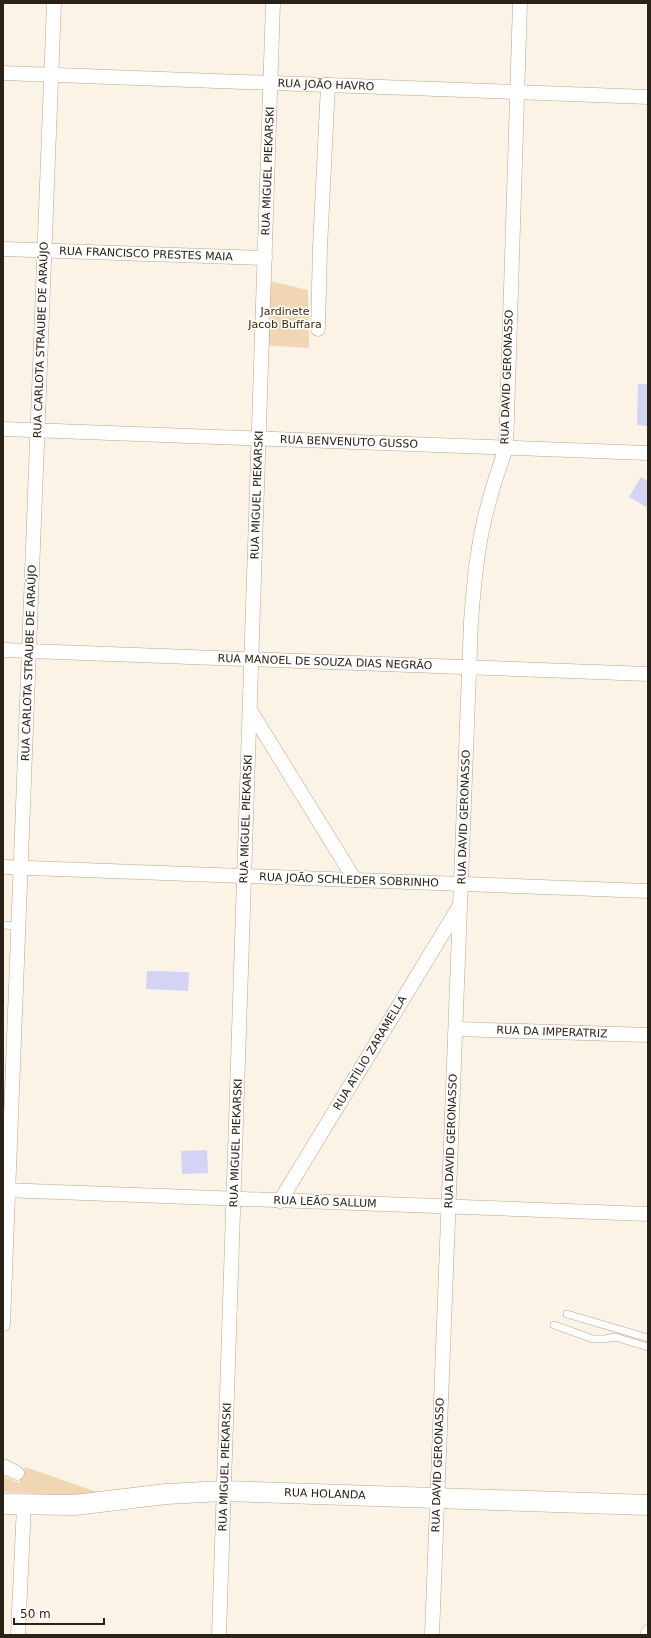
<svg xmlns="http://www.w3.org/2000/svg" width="651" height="1638" font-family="'DejaVu Sans',sans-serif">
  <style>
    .green { fill: #f0d6b5 }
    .building { fill: #d3d3f5 }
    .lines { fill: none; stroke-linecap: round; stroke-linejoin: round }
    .service-casing { stroke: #bba589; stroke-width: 8 }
    .minor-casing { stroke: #bba589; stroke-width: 15 }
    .secondary-casing { stroke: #bba589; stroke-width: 21 }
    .service { stroke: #fff; stroke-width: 7 }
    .minor { stroke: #fff; stroke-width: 14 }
    .secondary { stroke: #fff; stroke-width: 20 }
    .labels { text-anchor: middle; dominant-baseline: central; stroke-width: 3; stroke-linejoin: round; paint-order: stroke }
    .street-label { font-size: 11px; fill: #2b2217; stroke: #fff }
    .park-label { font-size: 11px; fill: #412903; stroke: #fff }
  </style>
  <rect width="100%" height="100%" fill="#fcf3e7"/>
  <g class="green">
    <path d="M 261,279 L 308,290 L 309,348 L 261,345 Z"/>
    <path d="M 25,1467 L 100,1493 L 57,1495 L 3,1492 L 3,1476 L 19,1483 Z"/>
  </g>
  <g class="building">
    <path d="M 638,384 L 648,384 L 648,426 L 637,425 Z"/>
    <path d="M 641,477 L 648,481 L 648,508 L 629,497 Z"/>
    <path d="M 147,971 L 189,972 L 188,991 L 146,989 Z"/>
    <path d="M 207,1150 L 208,1173 L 182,1174 L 181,1151 Z"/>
  </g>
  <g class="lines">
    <g class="service-casing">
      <g id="service">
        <path d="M 3,925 L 18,926"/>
        <path d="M 567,1314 L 648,1338"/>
        <path d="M 554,1325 L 593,1339 L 604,1339 L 615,1337 L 648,1347"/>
      </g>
    </g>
    <g class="minor-casing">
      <g id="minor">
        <path d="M 3,73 L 648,97"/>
        <path d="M 3,249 L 265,258"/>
        <path d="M 318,329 L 320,247 L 328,85"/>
        <path d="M 3,429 L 648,453"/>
        <path d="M 3,650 L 648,674"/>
        <path d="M 250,710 L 355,880"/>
        <path d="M 3,867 L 648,891"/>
        <path d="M 456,1029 L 648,1035"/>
        <path d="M 3,1190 L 648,1214"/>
        <path d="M 280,1201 L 459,907"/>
        <path d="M 3,1324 L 54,3"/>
        <path d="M 3,1466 L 17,1473"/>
        <path d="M 18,1635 L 24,1505"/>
        <path d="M 219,1635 L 273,3"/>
        <path d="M 432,1635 L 471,621 C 474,584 477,546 487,509 C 492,489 499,468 506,448 L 520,3"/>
        <path d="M 648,1635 L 648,1632"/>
      </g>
    </g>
    <g class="secondary-casing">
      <path id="secondary" d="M 3,1504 L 75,1505 L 166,1494 L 224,1491 L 648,1505"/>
    </g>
    <use href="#service" class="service"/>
    <use href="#minor" class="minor"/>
    <use href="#secondary" class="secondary"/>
  </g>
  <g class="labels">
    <g class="street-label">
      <text transform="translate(326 85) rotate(2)">RUA JOÃO HAVRO</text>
      <text transform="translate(268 171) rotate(-88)">RUA MIGUEL PIEKARSKI</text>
      <text transform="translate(146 254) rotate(2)">RUA FRANCISCO PRESTES MAIA</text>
      <text transform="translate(41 340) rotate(-88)">RUA CARLOTA STRAUBE DE ARAÚJO</text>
      <text transform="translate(507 377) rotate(-88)">RUA DAVID GERONASSO</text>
      <text transform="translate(349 442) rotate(2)">RUA BENVENUTO GUSSO</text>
      <text transform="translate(257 495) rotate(-88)">RUA MIGUEL PIEKARSKI</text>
      <text transform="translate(325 662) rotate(2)">RUA MANOEL DE SOUZA DIAS NEGRÃO</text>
      <text transform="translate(29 663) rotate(-88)">RUA CARLOTA STRAUBE DE ARAÚJO</text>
      <text transform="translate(464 817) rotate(-88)">RUA DAVID GERONASSO</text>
      <text transform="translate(246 819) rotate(-88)">RUA MIGUEL PIEKARSKI</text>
      <text transform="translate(349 880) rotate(2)">RUA JOÃO SCHLEDER SOBRINHO</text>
      <text transform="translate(552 1032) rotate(2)">RUA DA IMPERATRIZ</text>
      <text transform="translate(370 1053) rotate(-59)">RUA ATÍLIO ZARAMELLA</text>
      <text transform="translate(451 1141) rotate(-88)">RUA DAVID GERONASSO</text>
      <text transform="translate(236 1143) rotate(-88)">RUA MIGUEL PIEKARSKI</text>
      <text transform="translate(325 1202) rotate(2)">RUA LEÃO SALLUM</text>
      <text transform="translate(438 1465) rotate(-88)">RUA DAVID GERONASSO</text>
      <text transform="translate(225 1467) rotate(-88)">RUA MIGUEL PIEKARSKI</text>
      <text transform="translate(325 1494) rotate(2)">RUA HOLANDA</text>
    </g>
    <g class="park-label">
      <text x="285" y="311">Jardinete<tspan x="285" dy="13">Jacob Buffara</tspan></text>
    </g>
  </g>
  <rect width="651" height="1638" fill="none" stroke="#2b2217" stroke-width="8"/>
  <path d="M14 1618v6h90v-6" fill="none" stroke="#2b2217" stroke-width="2"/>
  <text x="20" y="1618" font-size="12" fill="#2b2217" stroke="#ffffff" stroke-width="3" paint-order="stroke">50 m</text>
</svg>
